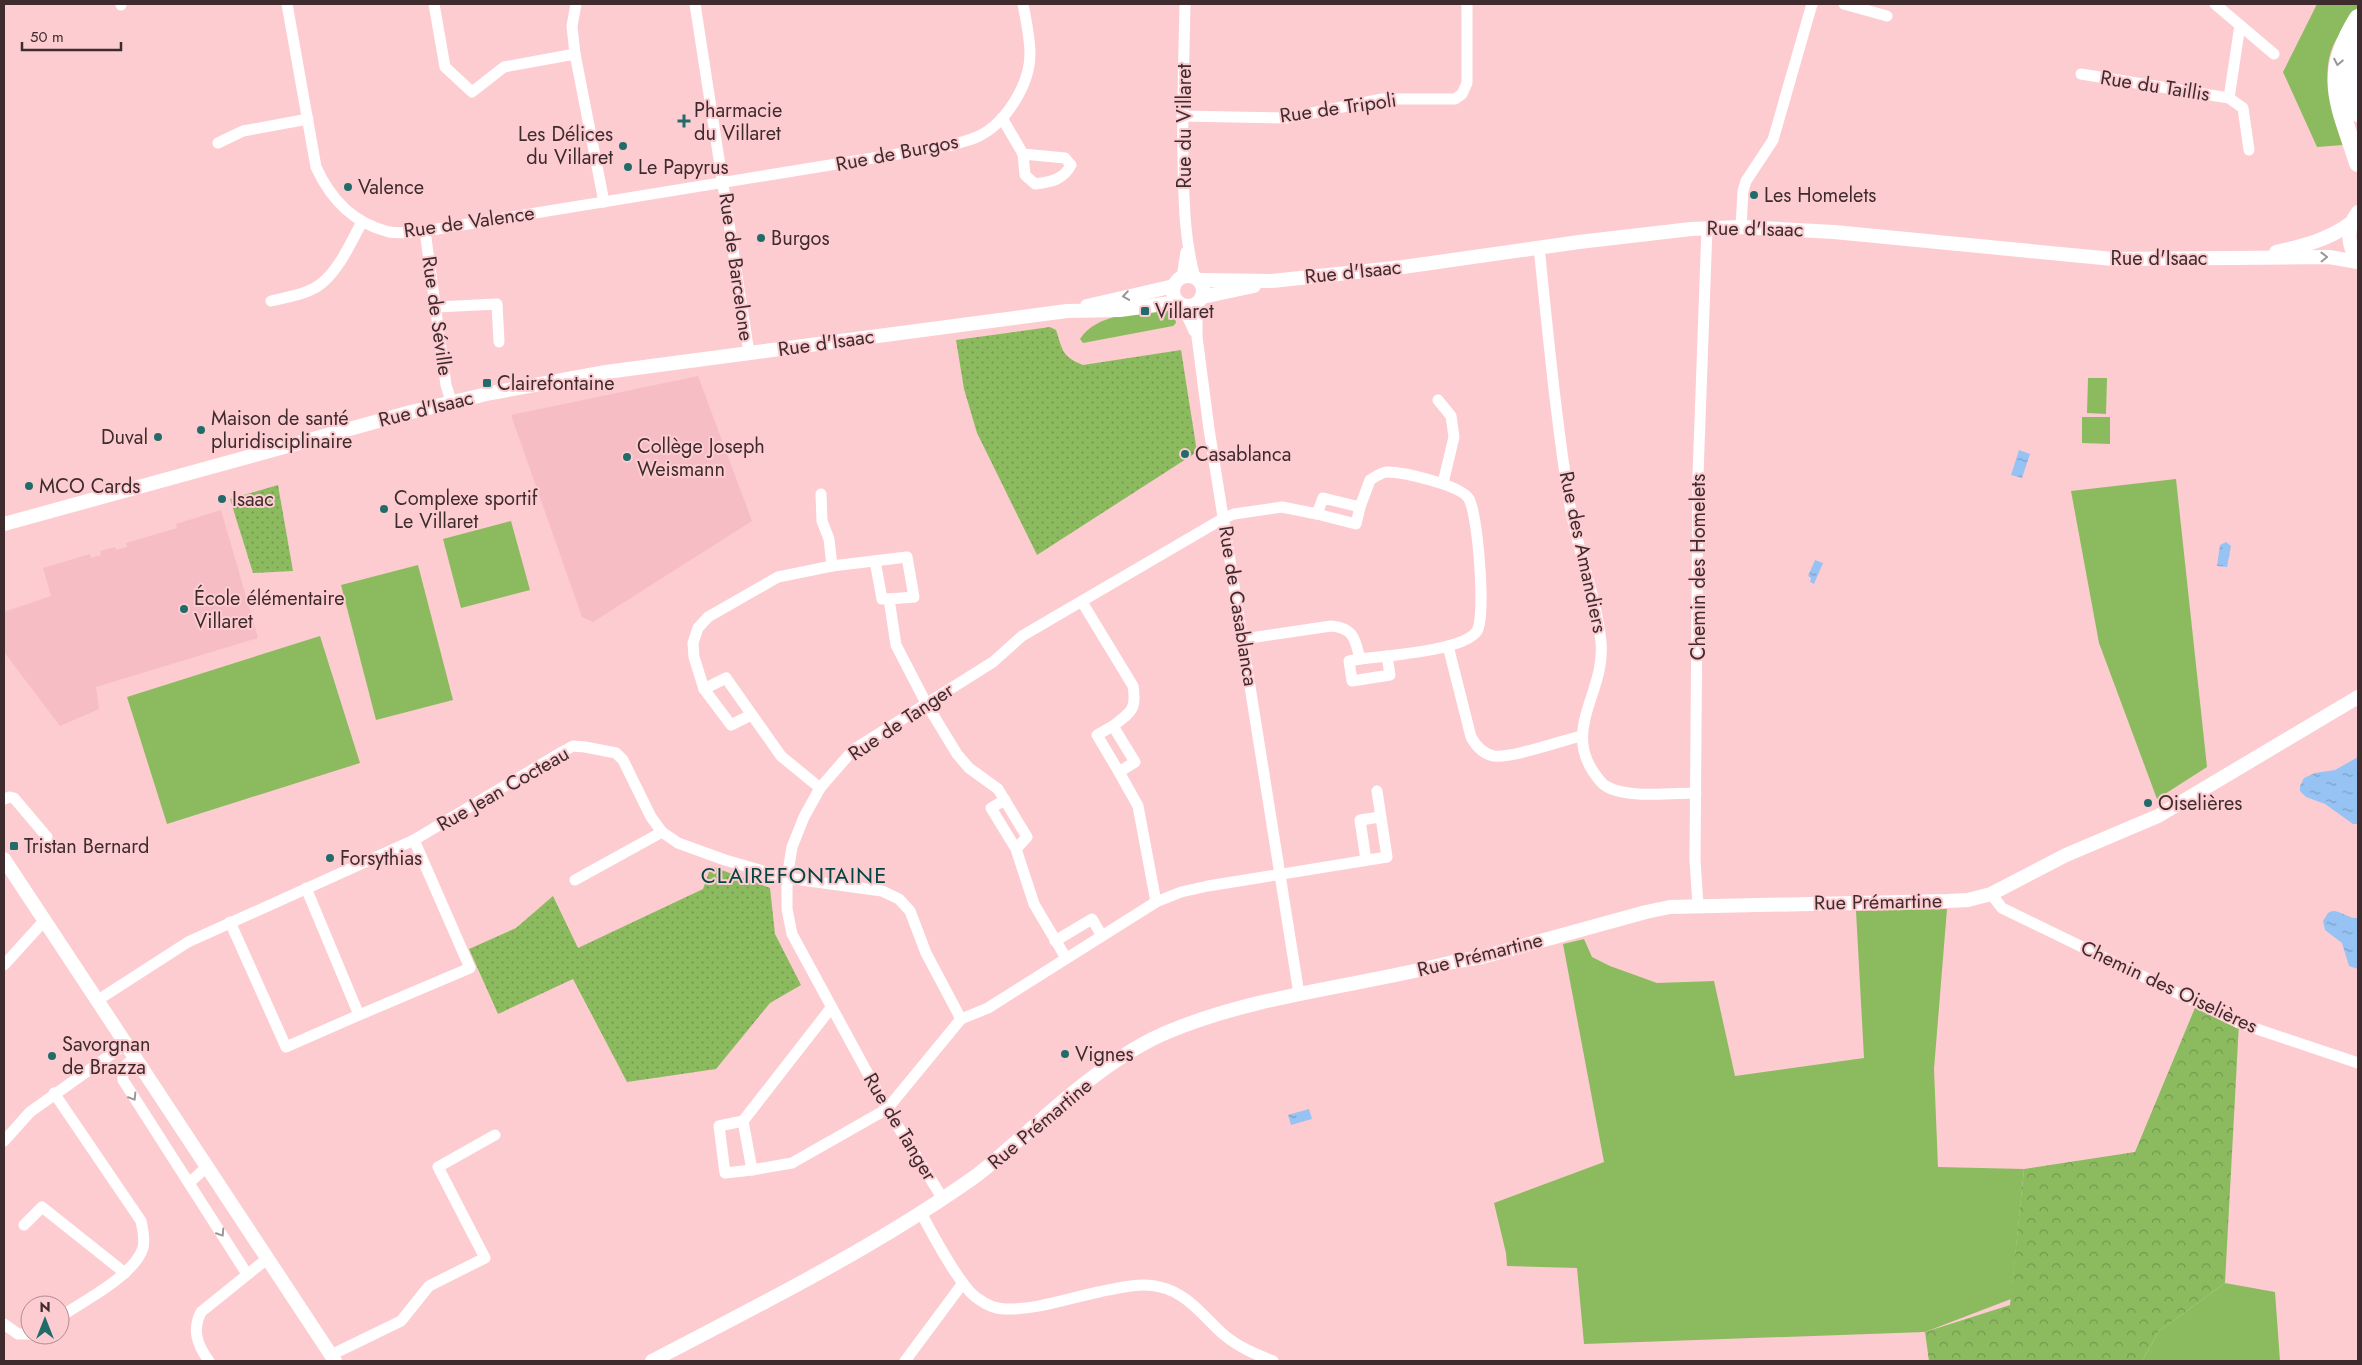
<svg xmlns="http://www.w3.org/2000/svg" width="2362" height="1365" font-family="Jost,sans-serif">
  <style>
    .built { fill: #f7bdc4 }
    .grass { fill: #8cbb5f }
    .forest { fill: url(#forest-crowns) }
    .park { fill: url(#park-dots) }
    .water { fill: url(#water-ripples) }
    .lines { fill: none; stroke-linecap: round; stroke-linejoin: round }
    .minor { stroke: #fff; stroke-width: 11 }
    .tertiary { stroke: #fff; stroke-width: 14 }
    .trunk { stroke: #fff; stroke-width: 18 }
    .oneway { stroke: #9e9596 }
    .poi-dot { fill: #216c69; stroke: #fdccd1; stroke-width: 2 }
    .labels { text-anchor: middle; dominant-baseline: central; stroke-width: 4; stroke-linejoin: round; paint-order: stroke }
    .street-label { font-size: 20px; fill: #3e2b2d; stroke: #fdccd1 }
    .poi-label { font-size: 20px; fill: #3e2b2d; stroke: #fdccd1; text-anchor: start }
    .quarter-label { font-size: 22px; letter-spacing: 1px; fill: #024543; stroke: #fdccd1 }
  </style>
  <defs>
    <pattern id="forest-crowns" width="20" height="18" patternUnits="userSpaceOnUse" patternTransform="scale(1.25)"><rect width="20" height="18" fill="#8cbb5f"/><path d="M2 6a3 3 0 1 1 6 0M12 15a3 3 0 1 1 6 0" fill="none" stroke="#74984f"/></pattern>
    <pattern id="park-dots" width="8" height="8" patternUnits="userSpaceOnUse" patternTransform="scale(1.25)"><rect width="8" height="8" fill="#8cbb5f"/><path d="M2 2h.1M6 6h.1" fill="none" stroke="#74984f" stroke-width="1.8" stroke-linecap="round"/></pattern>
    <pattern id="water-ripples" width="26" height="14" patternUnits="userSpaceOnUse" patternTransform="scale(1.25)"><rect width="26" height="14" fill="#96c3f4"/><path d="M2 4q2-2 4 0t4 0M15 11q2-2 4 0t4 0" fill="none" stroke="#7c9fc6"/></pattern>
  </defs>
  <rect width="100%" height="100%" fill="#fdccd1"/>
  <g class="built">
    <path d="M 698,376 L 752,521 L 593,622 L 582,617 L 511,415 Z"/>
    <path d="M 221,510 L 258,638 L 96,687 L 99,709 L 60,726 L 4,652 L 4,612 L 51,596 L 43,568 L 90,554 L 91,558 L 101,555 L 100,551 L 115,547 L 116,550 L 127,547 L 126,543 L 177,528 L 176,524 Z"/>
  </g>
  <g class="grass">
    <path d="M 2317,4 L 2358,4 C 2356,16 2343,29 2336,40 C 2318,72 2333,113 2343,145 L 2317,147 L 2283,72 Z"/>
    <path d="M 1166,309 L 1174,313 L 1176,323 L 1173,326 L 1083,343 L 1080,339 C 1096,313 1140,313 1166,309 Z"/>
    <path d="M 2088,378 L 2107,378 L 2106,414 L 2087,413 Z"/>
    <path d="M 2082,417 L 2110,417 L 2110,444 L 2082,443 Z"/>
    <path d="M 2176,479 L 2207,767 L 2157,799 L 2099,643 L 2071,491 Z"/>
    <path d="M 511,521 L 530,590 L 461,608 L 443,539 Z"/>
    <path d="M 418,565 L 453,700 L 376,720 L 341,585 Z"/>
    <path d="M 320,636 L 360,763 L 167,824 L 127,697 Z"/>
    <path d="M 1947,909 L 1934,1069 L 1938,1167 L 2024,1169 L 2011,1299 L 1925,1332 L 1584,1344 L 1577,1268 L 1507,1266 L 1506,1253 L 1494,1203 L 1604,1162 L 1563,944 L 1584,939 L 1592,957 L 1610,966 L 1657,983 L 1714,981 L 1735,1076 L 1864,1058 L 1856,911 Z"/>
    <path d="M 2225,1283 L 2275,1292 L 2280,1361 L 2142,1361 L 2159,1331 Z"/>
  </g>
  <path class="forest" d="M 2197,1003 L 2239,1023 L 2225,1283 L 2159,1331 L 2142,1361 L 1929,1361 L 1925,1332 L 2010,1305 L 2024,1169 L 2135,1152 Z"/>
  <g class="park">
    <path d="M 1050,327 L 1056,330 C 1063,350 1061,356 1083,365 L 1181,350 L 1197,452 L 1037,555 L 977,433 L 964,389 L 956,340 Z"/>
    <path d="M 278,485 L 293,571 L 253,573 L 230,499 Z"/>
    <path d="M 711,866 L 770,888 L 775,934 L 801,985 L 770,1003 L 716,1069 L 627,1082 L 573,979 L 498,1014 L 469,949 L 516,928 L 553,896 L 578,948 L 703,889 Z"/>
  </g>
  <g class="water">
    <path d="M 2019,450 L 2030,454 L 2022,478 L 2011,475 Z"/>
    <path d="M 2226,542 L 2231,546 L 2227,567 L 2217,566 L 2220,545 Z"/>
    <path d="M 1815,560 L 1823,563 L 1814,584 L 1810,582 L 1811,578 L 1808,576 Z"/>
    <path d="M 2358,757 L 2358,824 L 2353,824 L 2325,804 L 2306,797 L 2300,791 L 2300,786 L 2304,778 L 2315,773 L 2335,770 Z"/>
    <path d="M 2332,911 C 2342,911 2348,919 2358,918 L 2358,969 L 2349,966 L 2342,943 L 2325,930 L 2323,921 L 2328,913 Z"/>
    <path d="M 1309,1109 L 1312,1119 L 1291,1125 L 1288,1115 Z"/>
  </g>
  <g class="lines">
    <g class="minor">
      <path d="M 287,4 L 316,167 C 331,200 353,223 389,232 C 400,234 414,232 425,231 L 953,145 C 961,142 971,140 979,136 C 1006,123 1030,84 1030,54 C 1030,38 1026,20 1023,4"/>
      <path d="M 434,4 L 445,67 L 472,92 L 504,67 L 575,54"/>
      <path d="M 576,4 L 572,26 L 575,54 L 604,202"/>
      <path d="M 695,4 L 749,353"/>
      <path d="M 1185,4 C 1184,56 1182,108 1183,160 C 1184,201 1184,238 1195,278"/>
      <path d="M 1844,4 L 1887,16"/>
      <path d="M 2215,4 L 2274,54"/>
      <path d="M 121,5 L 121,4"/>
      <path d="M 2081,74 L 2229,98 L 2243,108 L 2249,150"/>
      <path d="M 2229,98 L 2240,25"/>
      <path d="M 1182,116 L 1287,118 L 1382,99 L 1455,99 L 1462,94 L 1467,83 L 1467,4"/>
      <path d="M 1002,118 L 1023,154 L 1025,175 L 1035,184 C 1051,182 1063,180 1071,165 L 1065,158 L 1023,154"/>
      <path d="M 218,143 L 243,131 L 308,119"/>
      <path d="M 1741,227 L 1743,191 L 1746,181 L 1773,140 L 1812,4"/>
      <path d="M 425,231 L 446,385 L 451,401"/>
      <path d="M 1539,247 C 1548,333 1556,421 1570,506 C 1578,552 1596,595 1601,642 C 1606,695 1557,732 1601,782 C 1617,800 1672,793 1696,793"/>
      <path d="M 1182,277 L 1186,252"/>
      <path d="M 271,301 C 288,297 309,294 322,283 C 340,268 351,242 362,222"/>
      <path d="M 1197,304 L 1197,337 L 1209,429 L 1299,994"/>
      <path d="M 1182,305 L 1194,331"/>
      <path d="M 437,307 L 497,304 L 499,342"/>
      <path d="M 1438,400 L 1451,416 L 1454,437 L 1443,483"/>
      <path d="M 821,494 L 822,521 L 829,539 L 832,566"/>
      <path d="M 1317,514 L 1356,524 L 1360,507"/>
      <path d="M 875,561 L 882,599 L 889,599"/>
      <path d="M 1082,602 L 1133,686 C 1137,710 1131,712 1113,726 L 1135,762 L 1119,772 L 1138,806 L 1156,902"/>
      <path d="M 1448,646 L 1471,737 C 1476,746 1483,754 1494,756 C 1513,758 1560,741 1581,736"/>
      <path d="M 1360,659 L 1349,661 L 1352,681 L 1390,675 L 1387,656"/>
      <path d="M 704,689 L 731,725 L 751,715"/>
      <path d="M 1113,726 L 1097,735 L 1119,772"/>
      <path d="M 820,788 L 781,756 L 726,678 L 704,689 L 694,657 L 693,643 L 698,628 L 708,617 L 778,577 L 832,566 L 907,557 L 914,597 L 889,599 L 896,645 L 926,703 L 957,754 L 969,768 L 998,789 L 1027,837 L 1016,849 L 1034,904 L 1066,958"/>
      <path d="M 4,799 L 10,797 L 14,798 L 47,837"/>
      <path d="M 1005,800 L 991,808 L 1016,849"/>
      <path d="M 1366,860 L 1360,820 L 1380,817"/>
      <path d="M 575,880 L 662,832"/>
      <path d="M 306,888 L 359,1015 L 470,968 L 414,840"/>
      <path d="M 1991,894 L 2002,908 L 2239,1023 L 2358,1063"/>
      <path d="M 1698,906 L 1695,860 L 1698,475 L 1707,228"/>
      <path d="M 230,922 L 286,1047 L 359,1015"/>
      <path d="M 1055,941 L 1092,919 L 1102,936"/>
      <path d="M 4,965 L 44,921"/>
      <path d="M 98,1000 L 188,942 L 414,840 L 562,752 L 573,746 L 585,747 L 616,753 L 623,760 L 651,817 L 662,832 L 678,843 L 725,860 L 787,878 L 882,891 L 899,899 L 910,911 L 926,953 L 961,1019 L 887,1109 L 792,1163 L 752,1170 L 743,1121 L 831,1008"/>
      <path d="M 961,1019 L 988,1008 L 1156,902 L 1181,892 L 1208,886 L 1387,857 L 1377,791"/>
      <path d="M 136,1057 C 126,1064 122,1067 123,1080 L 247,1274"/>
      <path d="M 54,1093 L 141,1221 C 143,1230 145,1240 143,1248 C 134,1276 83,1301 60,1317"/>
      <path d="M 743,1121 L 719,1126 L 725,1173 L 752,1170"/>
      <path d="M 4,1141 L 30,1112 L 127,1043"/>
      <path d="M 189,1183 L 208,1166"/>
      <path d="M 943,1199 L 887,1109 L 792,934 L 787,909 L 787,878 L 792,847 L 804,817 L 820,788 L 853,750 L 993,662 L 1022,636 L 1224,518 L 1234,514 L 1282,507 L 1317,514 L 1323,498 L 1360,507 L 1370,480 C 1375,477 1382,472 1387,472 C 1403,472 1461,485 1469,499 C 1478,515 1486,616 1477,631 C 1464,651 1384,656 1360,659 C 1355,639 1354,628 1331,626 L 1243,639"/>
      <path d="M 921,1213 C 932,1233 960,1287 977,1298 C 985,1304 996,1309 1005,1309 C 1036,1310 1069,1298 1099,1292 C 1118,1288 1141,1282 1160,1287 C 1187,1293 1203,1316 1223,1334 C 1238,1347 1255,1354 1273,1361"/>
      <path d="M 24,1225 L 42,1207 L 125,1273"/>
      <path d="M 4,1324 L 18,1334 L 30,1334"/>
      <path d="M 331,1355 L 401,1321 L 429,1286 L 485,1258 L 438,1167 L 495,1135"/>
      <path d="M 209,1361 C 197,1345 192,1330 201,1312 L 268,1258"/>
      <path d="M 905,1361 L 963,1283"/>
    </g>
    <g class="tertiary">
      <path d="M 2358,212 C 2346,227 2347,245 2358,261"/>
      <path d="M 2276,252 C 2303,246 2328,240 2351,223"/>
      <circle cx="1188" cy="291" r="15"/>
      <path d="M 1199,280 L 1272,281 L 1403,267 L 1579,242 L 1691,229 L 1741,227 L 1834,232 L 2113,259 L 2329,257 L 2358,262"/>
      <path d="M 1202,297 L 1254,286"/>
      <path d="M 1087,306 L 1174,286"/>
      <path d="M 4,524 L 411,412 L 491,393 L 606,372 L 1067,311 L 1120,310 L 1178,302"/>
      <path d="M 4,859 L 335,1361"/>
      <path d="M 652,1361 C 761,1304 872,1249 973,1178 C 990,1166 1006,1150 1022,1137 C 1064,1099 1118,1052 1170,1031 C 1260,994 1360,986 1453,962 L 1482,957 L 1646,912 L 1670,907 L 1947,901 L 1968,900 L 1991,894 L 2066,855 L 2158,816 L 2358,697"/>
    </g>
    <g class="trunk">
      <path d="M 2358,18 C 2321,77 2339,103 2358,163"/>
      <path d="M 2358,48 C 2351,72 2351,90 2358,113"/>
    </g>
  </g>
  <defs><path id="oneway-chevron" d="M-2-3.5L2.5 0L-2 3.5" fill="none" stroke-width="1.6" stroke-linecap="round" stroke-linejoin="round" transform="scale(1.25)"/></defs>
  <g class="oneway">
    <use href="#oneway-chevron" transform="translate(2338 62) rotate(101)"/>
    <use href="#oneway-chevron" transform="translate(2324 257) rotate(-1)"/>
    <use href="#oneway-chevron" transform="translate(1126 296) rotate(171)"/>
    <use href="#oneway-chevron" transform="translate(133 1097) rotate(58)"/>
    <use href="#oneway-chevron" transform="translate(221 1233) rotate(57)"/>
  </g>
  <g class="poi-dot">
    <path d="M681.5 113.5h5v5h5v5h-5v5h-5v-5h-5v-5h5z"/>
    <circle cx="623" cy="146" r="5"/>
    <circle cx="628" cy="167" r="5"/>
    <circle cx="348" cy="187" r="5"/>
    <circle cx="1754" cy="195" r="5"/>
    <circle cx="761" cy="238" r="5"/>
    <rect x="1140" y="306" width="10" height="10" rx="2.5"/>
    <rect x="482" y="378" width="10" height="10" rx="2.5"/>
    <circle cx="201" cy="430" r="5"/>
    <circle cx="158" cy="437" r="5"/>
    <circle cx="1185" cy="454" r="5"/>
    <circle cx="627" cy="457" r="5"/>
    <circle cx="29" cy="486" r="5"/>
    <circle cx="222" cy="499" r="5"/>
    <circle cx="384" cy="509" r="5"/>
    <circle cx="184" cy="609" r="5"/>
    <circle cx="2148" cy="803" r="5"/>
    <rect x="9" y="841" width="10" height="10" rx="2.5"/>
    <circle cx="330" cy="858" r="5"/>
    <circle cx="1065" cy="1054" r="5"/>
    <circle cx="52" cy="1056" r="5"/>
  </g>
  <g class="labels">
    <g class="street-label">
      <text transform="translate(2155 86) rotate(9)">Rue du Taillis</text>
      <text transform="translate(1338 108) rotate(-8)">Rue de Tripoli</text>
      <text transform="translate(1184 126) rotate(-90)">Rue du Villaret</text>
      <text transform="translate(897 153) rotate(-11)">Rue de Burgos</text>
      <text transform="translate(469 222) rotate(-8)">Rue de Valence</text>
      <text transform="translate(1755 229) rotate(1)">Rue d'Isaac</text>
      <text x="2159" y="258">Rue d'Isaac</text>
      <text transform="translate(736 267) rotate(82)">Rue de Barcelone</text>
      <text transform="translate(1353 272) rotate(-6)">Rue d'Isaac</text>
      <text transform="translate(437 316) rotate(82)">Rue de Séville</text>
      <text transform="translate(826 343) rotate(-8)">Rue d'Isaac</text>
      <text transform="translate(426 409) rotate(-14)">Rue d'Isaac</text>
      <text transform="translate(1583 552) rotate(78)">Rue des Amandiers</text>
      <text transform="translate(1698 567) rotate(-90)">Chemin des Homelets</text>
      <text transform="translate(1238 606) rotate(81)">Rue de Casablanca</text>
      <text transform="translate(901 722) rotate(-34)">Rue de Tanger</text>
      <text transform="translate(503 789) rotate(-30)">Rue Jean Cocteau</text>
      <text transform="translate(1878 902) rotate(-1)">Rue Prémartine</text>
      <text transform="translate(1480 955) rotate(-14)">Rue Prémartine</text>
      <text transform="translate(2169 987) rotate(25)">Chemin des Oiselières</text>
      <text transform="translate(1040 1124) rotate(-40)">Rue Prémartine</text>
      <text transform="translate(900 1127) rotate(59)">Rue de Tanger</text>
    </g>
    <g class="poi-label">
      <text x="694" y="110">Pharmacie<tspan x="694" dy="23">du Villaret</tspan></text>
      <text x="613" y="134" text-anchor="end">Les Délices<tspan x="613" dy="23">du Villaret</tspan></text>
      <text x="638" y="167">Le Papyrus</text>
      <text x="358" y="187">Valence</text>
      <text x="1764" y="195">Les Homelets</text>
      <text x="771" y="238">Burgos</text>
      <text x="1155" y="311">Villaret</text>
      <text x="497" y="383">Clairefontaine</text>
      <text x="211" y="418">Maison de santé<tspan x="211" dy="23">pluridisciplinaire</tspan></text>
      <text x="148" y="437" text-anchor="end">Duval</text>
      <text x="637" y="446">Collège Joseph<tspan x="637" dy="23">Weismann</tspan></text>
      <text x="1195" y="454">Casablanca</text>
      <text x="39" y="486">MCO Cards</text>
      <text x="394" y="498">Complexe sportif<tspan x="394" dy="23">Le Villaret</tspan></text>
      <text x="232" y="499">Isaac</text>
      <text x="194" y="598">École élémentaire<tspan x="194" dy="23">Villaret</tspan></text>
      <text x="2158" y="803">Oiselières</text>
      <text x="24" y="846">Tristan Bernard</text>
      <text x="340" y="858">Forsythias</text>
      <text x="62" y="1044">Savorgnan<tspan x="62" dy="23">de Brazza</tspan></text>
      <text x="1075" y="1054">Vignes</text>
    </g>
    <g class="quarter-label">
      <text x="794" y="875">CLAIREFONTAINE</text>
    </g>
  </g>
  <rect width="2362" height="1365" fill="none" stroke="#3e2b2d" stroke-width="10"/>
  <g transform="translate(45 1320)"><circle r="24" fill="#fdccd1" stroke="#b18c8f"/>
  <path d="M0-4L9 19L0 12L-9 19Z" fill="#216c69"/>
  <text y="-8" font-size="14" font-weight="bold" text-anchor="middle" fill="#3e2b2d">N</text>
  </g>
  <path d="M22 42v8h99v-8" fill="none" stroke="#3e2b2d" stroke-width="2.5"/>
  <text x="30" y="42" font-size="15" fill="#3e2b2d" stroke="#fdccd1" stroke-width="4" paint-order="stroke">50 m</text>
</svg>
